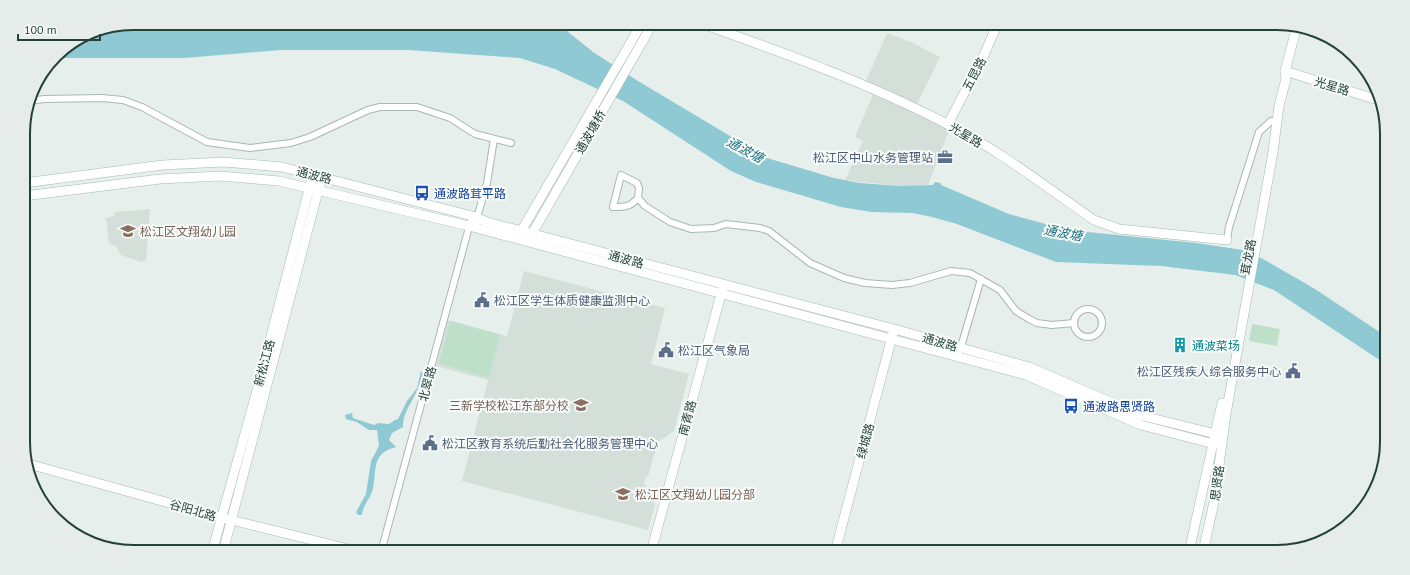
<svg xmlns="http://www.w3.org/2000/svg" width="1410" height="575" font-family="'PT Sans','Noto Sans SC',sans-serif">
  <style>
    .built { fill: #d4dfda }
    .green { fill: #bfe0c8 }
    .water { fill: #8ec9d4 }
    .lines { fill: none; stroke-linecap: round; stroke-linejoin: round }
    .street-casing { stroke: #a8b8b2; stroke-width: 8 }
    .secondary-casing { stroke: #a4bbb3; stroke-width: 10 }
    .street { stroke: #fff; stroke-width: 6 }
    .secondary { stroke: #fff; stroke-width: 9 }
    .labels { text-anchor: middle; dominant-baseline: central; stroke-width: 4; stroke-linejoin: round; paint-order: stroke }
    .street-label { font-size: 12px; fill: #24423a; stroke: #f7fbf9 }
    .service-label { font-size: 12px; fill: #4e5e75; stroke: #f7fbf9; text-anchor: start }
    .transit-label { font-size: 12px; fill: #164399; stroke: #f7fbf9; text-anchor: start }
    .education-label { font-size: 12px; fill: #785e54; stroke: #f7fbf9; text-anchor: start }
    .culture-label { font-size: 12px; fill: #0d838f; stroke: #f7fbf9; text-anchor: start }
    .water-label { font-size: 13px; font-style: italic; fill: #1c6f80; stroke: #f7fbf9 }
    .rim { fill: none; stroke: #24423a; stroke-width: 2 }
  </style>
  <rect width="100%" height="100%" fill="#e6efeb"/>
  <g class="built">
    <path d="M 887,33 L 913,43 L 940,57 L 917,104 L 866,81 Z"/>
    <path d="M 874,92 L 950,128 L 928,185 L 899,186 L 845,180 L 863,141 L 855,137 Z"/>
    <path d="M 150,209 L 146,261 L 141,262 L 121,255 L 116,246 L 109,244 L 106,218 L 114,216 L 115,212 Z"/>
    <path d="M 524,271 L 665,308 L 651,364 L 689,374 L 674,431 L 658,442 L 648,476 L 646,476 L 644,483 L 655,504 L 648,530 L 462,481 L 488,380 L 436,366 L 448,320 L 507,336 Z"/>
  </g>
  <g class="green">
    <path d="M 451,321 L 500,335 L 489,378 L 439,363 Z"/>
    <path d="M 1252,324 L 1280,329 L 1277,346 L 1249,341 Z"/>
  </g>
  <g class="water">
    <path d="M 133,23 L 557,23 L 593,52 L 638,81 L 767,158 L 834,178 L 860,183 L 899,186 L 933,185 L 935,182 L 941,183 L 941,185 L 1009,214 L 1068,230 L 1196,243 L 1243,250 L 1263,259 L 1315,289 L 1387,337 L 1387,365 L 1274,290 L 1235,275 L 1161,266 L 1056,262 L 957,224 L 932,217 L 913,213 L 871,212 L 841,207 L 756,182 L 731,171 L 623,101 L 555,69 L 520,58 L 409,50 L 281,50 L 184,58 L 55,58 C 74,33 105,29 133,23 Z"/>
    <path d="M 421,371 L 423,374 C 420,381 418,388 415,395 C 409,407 403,413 403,427 L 392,433 L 389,440 L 396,447 C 369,454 378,472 372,492 C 369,500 363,505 362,515 L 358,515 L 356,512 L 366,494 L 371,461 L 379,446 L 377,430 L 369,430 L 357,422 L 346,419 L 345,415 L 352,413 L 353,418 L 374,425 L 378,423 L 389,424 L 395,420 L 398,419 L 407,401 L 417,388 Z"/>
  </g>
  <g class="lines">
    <g class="street-casing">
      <g id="street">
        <path d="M 738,26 L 740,23"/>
        <path d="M 30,101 L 44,99 L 102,98 L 123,100 L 142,107 L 207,142 L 250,148 L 291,143 L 310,137 L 368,110 L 380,107 L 417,107 L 450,118 L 475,134 L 511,143"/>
        <path d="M 638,198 C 630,207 625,207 613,207 L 621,175 L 637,183 L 639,188 L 638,198 L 645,206 L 670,222 L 691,229 L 714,228 L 726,224 L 760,228 L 769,231 L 810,263 L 844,278 L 865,283 L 892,285 L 910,283 L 951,271 L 970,273 L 1000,290 L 1016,311 L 1029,319 L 1037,323 L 1052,325 L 1074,323"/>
        <path d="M 474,228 L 487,183 L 494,139"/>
        <path d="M 1227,240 L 1229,227 L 1259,132 L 1271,121"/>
        <circle cx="1088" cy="323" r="14"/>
        <path d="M 960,350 L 981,279"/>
        <path d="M 381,552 L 472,216"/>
      </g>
    </g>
    <g class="secondary-casing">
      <g id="secondary">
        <path d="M 700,23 C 784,53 868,83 947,124 C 999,150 1046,187 1094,220 L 1119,229 L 1227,240"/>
        <path d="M 1285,71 L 1378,100"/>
        <path d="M 948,124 L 984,55 L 998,23"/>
        <path d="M 24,183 L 163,165 L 223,162 L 282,167 L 472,216 L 487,222 L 894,329 L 1029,367 L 1143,416 L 1216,434"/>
        <path d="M 24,196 L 160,179 L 220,176 L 279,181 L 469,226 L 1026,375 L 1141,425 L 1214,444"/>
        <path d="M 519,235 L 642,23"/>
        <path d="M 529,239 L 653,23"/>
        <path d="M 25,463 L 227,519 L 361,552"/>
        <path d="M 212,552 L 256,394 L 313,174"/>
        <path d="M 223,552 L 322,176"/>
        <path d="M 651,552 L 723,287"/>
        <path d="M 835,552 L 893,333"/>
        <path d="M 1189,552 L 1222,403"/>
        <path d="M 1203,552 L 1214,502 L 1226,414 L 1273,152 L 1279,106 L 1286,79 L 1285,71 L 1297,26"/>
      </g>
    </g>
    <use href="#street" class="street"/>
    <use href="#secondary" class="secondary"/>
  </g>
  <defs>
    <g id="office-bare" transform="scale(1.2)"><path d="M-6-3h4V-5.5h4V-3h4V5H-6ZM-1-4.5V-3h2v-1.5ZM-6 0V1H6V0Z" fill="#5c6f8a" stroke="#f7fbf9" stroke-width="2.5" paint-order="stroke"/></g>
    <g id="bus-bare" transform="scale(1.2)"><path d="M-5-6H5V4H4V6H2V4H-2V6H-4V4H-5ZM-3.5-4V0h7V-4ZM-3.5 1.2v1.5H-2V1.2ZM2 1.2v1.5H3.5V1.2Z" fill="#1a4fb4" stroke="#f7fbf9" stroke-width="2.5" paint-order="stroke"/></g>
    <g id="school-bare" transform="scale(1.2)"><path d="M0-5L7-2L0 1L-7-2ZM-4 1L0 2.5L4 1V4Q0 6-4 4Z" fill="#8d6e63" stroke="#f7fbf9" stroke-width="2.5" paint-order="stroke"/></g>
    <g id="civic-bare" transform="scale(1.2)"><path d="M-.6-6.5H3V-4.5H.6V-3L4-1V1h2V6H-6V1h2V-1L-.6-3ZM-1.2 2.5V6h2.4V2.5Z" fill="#5c6f8a" stroke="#f7fbf9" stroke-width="2.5" paint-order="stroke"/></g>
    <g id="building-bare" transform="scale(1.2)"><path d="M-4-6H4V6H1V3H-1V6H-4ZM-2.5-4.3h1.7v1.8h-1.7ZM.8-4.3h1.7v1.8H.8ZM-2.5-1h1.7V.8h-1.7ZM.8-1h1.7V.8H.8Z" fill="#0f9aa8" stroke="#f7fbf9" stroke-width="2.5" paint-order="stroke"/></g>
  </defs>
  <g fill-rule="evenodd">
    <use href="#office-bare" x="945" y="157"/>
    <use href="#bus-bare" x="422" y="193"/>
    <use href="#school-bare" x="128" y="231"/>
    <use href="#civic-bare" x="482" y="300"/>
    <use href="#building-bare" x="1180" y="345"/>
    <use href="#civic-bare" x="666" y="350"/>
    <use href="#civic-bare" x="1293" y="371"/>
    <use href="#school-bare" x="581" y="405"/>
    <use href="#bus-bare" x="1071" y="406"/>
    <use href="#civic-bare" x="430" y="443"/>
    <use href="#school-bare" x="623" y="494"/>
  </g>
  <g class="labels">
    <g class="street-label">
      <text transform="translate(974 74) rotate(-62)">五昆路</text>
      <text transform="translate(1332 86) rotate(17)">光星路</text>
      <text transform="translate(590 132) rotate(-60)">通波塘桥</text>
      <text transform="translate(966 135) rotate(31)">光星路</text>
      <text transform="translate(314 175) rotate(14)">通波路</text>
      <text transform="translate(1248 257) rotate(-80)">茸龙路</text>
      <text transform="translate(626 259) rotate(15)">通波路</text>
      <text transform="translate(940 342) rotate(16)">通波路</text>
      <text transform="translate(264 363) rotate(-75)">新松江路</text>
      <text transform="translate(427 384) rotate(-75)">北翠路</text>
      <text transform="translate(687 418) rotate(-75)">南青路</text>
      <text transform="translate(865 441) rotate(-75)">绿城路</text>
      <text transform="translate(1217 483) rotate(-82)">思贤路</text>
      <text transform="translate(193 510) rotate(16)">谷阳北路</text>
    </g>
    <g class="service-label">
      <text x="933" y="157" text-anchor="end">松江区中山水务管理站</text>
      <text x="494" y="300">松江区学生体质健康监测中心</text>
      <text x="678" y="350">松江区气象局</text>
      <text x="1281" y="371" text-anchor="end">松江区残疾人综合服务中心</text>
      <text x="442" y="443">松江区教育系统后勤社会化服务管理中心</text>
    </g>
    <g class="transit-label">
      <text x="434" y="193">通波路茸平路</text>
      <text x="1083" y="406">通波路思贤路</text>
    </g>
    <g class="education-label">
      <text x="140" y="231">松江区文翔幼儿园</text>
      <text x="569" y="405" text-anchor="end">三新学校松江东部分校</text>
      <text x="635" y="494">松江区文翔幼儿园分部</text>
    </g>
    <g class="culture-label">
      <text x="1192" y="345">通波菜场</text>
    </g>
    <g class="water-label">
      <text transform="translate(745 150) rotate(28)">通波塘</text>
      <text transform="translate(1063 233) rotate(10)">通波塘</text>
    </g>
  </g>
  <path d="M0 0H1410V575H0ZM133 30H1277A103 103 0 0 1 1380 133V442A103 103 0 0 1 1277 545H133A103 103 0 0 1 30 442V133A103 103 0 0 1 133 30Z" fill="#e6ecea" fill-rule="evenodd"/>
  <path class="rim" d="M133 30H1277A103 103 0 0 1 1380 133V442A103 103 0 0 1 1277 545H133A103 103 0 0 1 30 442V133A103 103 0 0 1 133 30Z"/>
  <path d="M18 34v6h82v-6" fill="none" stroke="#24423a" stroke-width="2"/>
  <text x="24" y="34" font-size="12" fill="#24423a" stroke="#f7fbf9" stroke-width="3" paint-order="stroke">100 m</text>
</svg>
